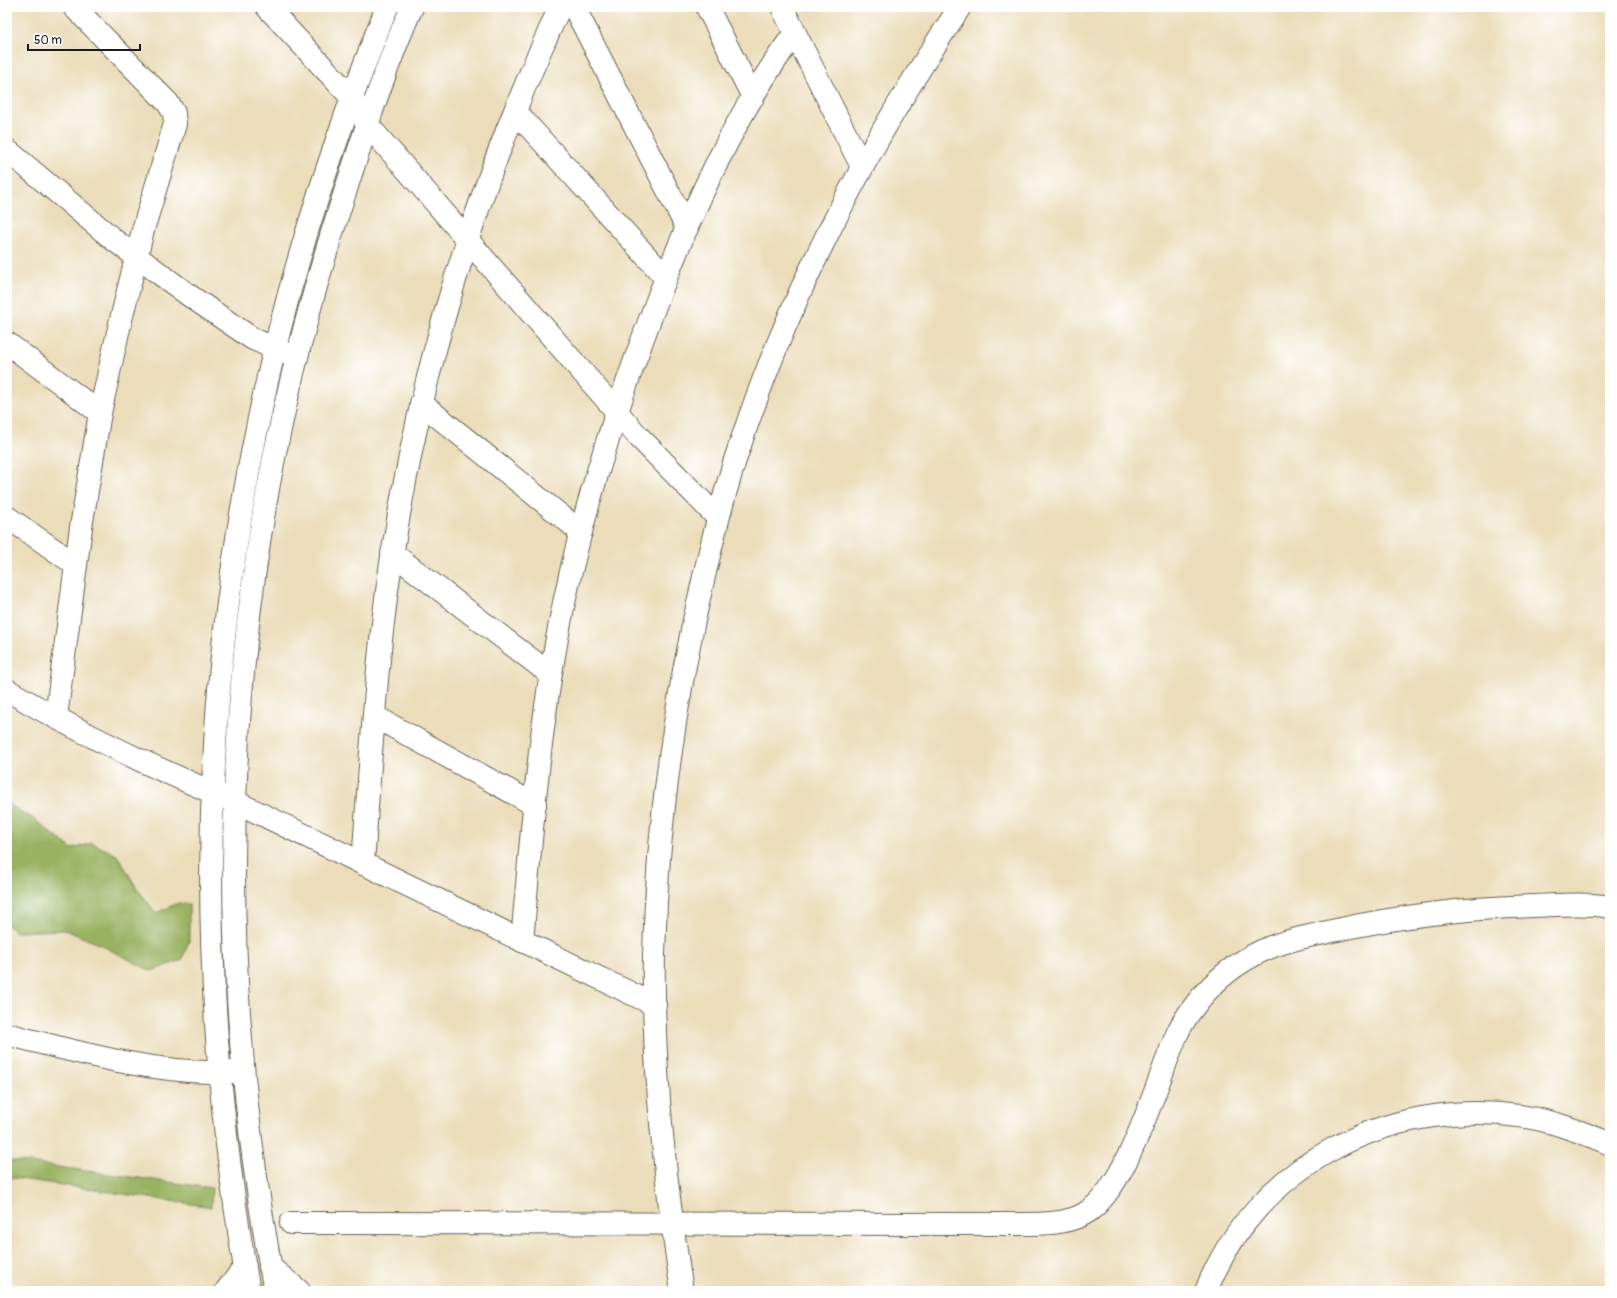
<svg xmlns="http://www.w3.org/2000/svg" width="1617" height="1298" font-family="Pangolin,sans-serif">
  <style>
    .forest { fill: #99b262; stroke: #5a673f }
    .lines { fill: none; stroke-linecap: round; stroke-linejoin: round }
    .minor-casing { stroke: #646053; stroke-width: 24 }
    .minor { stroke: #fff; stroke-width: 22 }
  </style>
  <rect width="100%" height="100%" fill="#fff"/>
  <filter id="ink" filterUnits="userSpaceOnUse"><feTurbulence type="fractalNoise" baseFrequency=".025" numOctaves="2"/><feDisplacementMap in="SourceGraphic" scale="8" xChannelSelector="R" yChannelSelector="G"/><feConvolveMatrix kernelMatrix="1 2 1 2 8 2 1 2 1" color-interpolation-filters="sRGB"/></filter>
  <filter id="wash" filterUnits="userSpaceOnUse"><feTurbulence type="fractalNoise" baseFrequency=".012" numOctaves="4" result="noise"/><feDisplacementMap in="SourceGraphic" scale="16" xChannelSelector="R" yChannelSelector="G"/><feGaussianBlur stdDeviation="0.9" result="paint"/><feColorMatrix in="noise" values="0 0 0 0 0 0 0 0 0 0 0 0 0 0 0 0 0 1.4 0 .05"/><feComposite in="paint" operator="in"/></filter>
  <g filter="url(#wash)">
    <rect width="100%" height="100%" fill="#ebddba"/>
    <g class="forest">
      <path d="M 7,803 L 32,818 L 72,849 L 92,843 L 117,855 L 137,888 L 156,913 L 178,903 L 189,904 L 189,941 L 182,960 L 151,971 L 101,945 L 65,930 L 15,932 L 7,925 Z"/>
      <path d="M 7,1160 L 212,1188 L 211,1207 L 7,1177 Z"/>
    </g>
  </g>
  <g filter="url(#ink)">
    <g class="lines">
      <g class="minor-casing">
        <g id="minor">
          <path d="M 267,7 L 352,98 L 367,124 L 637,435 L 718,518"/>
          <path d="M 574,7 L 687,228"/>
          <path d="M 707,7 L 753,97"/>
          <path d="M 782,7 L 862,167"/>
          <path d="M 515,111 L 666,278"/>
          <path d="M 7,150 L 114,240 L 190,296 L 253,339 L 288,354"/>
          <path d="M 7,343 L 100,413"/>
          <path d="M 421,403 L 581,532"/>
          <path d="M 7,517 L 76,565"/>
          <path d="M 392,553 L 550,674"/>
          <path d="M 7,690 C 80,733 157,770 236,802 L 655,1005"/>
          <path d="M 374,716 L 535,805"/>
          <path d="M 56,717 L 81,527 L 100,413 L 118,332 L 143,230 L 175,124 L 174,113 L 168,103 L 74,7"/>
          <path d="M 363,864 C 371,753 377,642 396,532 C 426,350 482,174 560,7"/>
          <path d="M 522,941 C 531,842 538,742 556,644 C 577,525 615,411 658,298 C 693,208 737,110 795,33"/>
          <path d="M 7,1034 C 79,1053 159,1075 234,1072"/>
          <path d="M 291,1223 L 1022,1224 C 1042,1224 1066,1224 1084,1214 C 1127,1191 1157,1080 1177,1034 C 1183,1020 1194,1006 1204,994 C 1222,974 1246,957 1271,947 C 1290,939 1311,936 1332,931 C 1399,916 1466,908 1535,906 C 1560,905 1586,903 1610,907"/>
          <path d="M 270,1267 L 299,1291"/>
          <path d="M 226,1291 L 245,1267"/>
          <path d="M 249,1291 C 197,1004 198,713 257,428 C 286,284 332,143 387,7"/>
          <path d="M 275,1291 C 230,1056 221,814 254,577 C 272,442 306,309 349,180 C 368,122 387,63 412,7"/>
          <path d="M 682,1291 C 665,1182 652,1065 654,954 C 657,825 675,697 705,572 C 715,530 725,489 739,448 C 791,291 868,144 960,7"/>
          <path d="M 1206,1291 C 1256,1165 1387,1098 1519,1116 C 1550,1120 1579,1131 1608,1143"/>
        </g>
      </g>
      <use href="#minor" class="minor"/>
    </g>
  </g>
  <rect width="1617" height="1298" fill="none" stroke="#fff" stroke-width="24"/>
  <path d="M28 44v6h112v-6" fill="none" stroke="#1c1c1c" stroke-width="2"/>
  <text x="34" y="44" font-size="12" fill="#1c1c1c" stroke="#ffffff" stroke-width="3" paint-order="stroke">50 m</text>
</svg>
